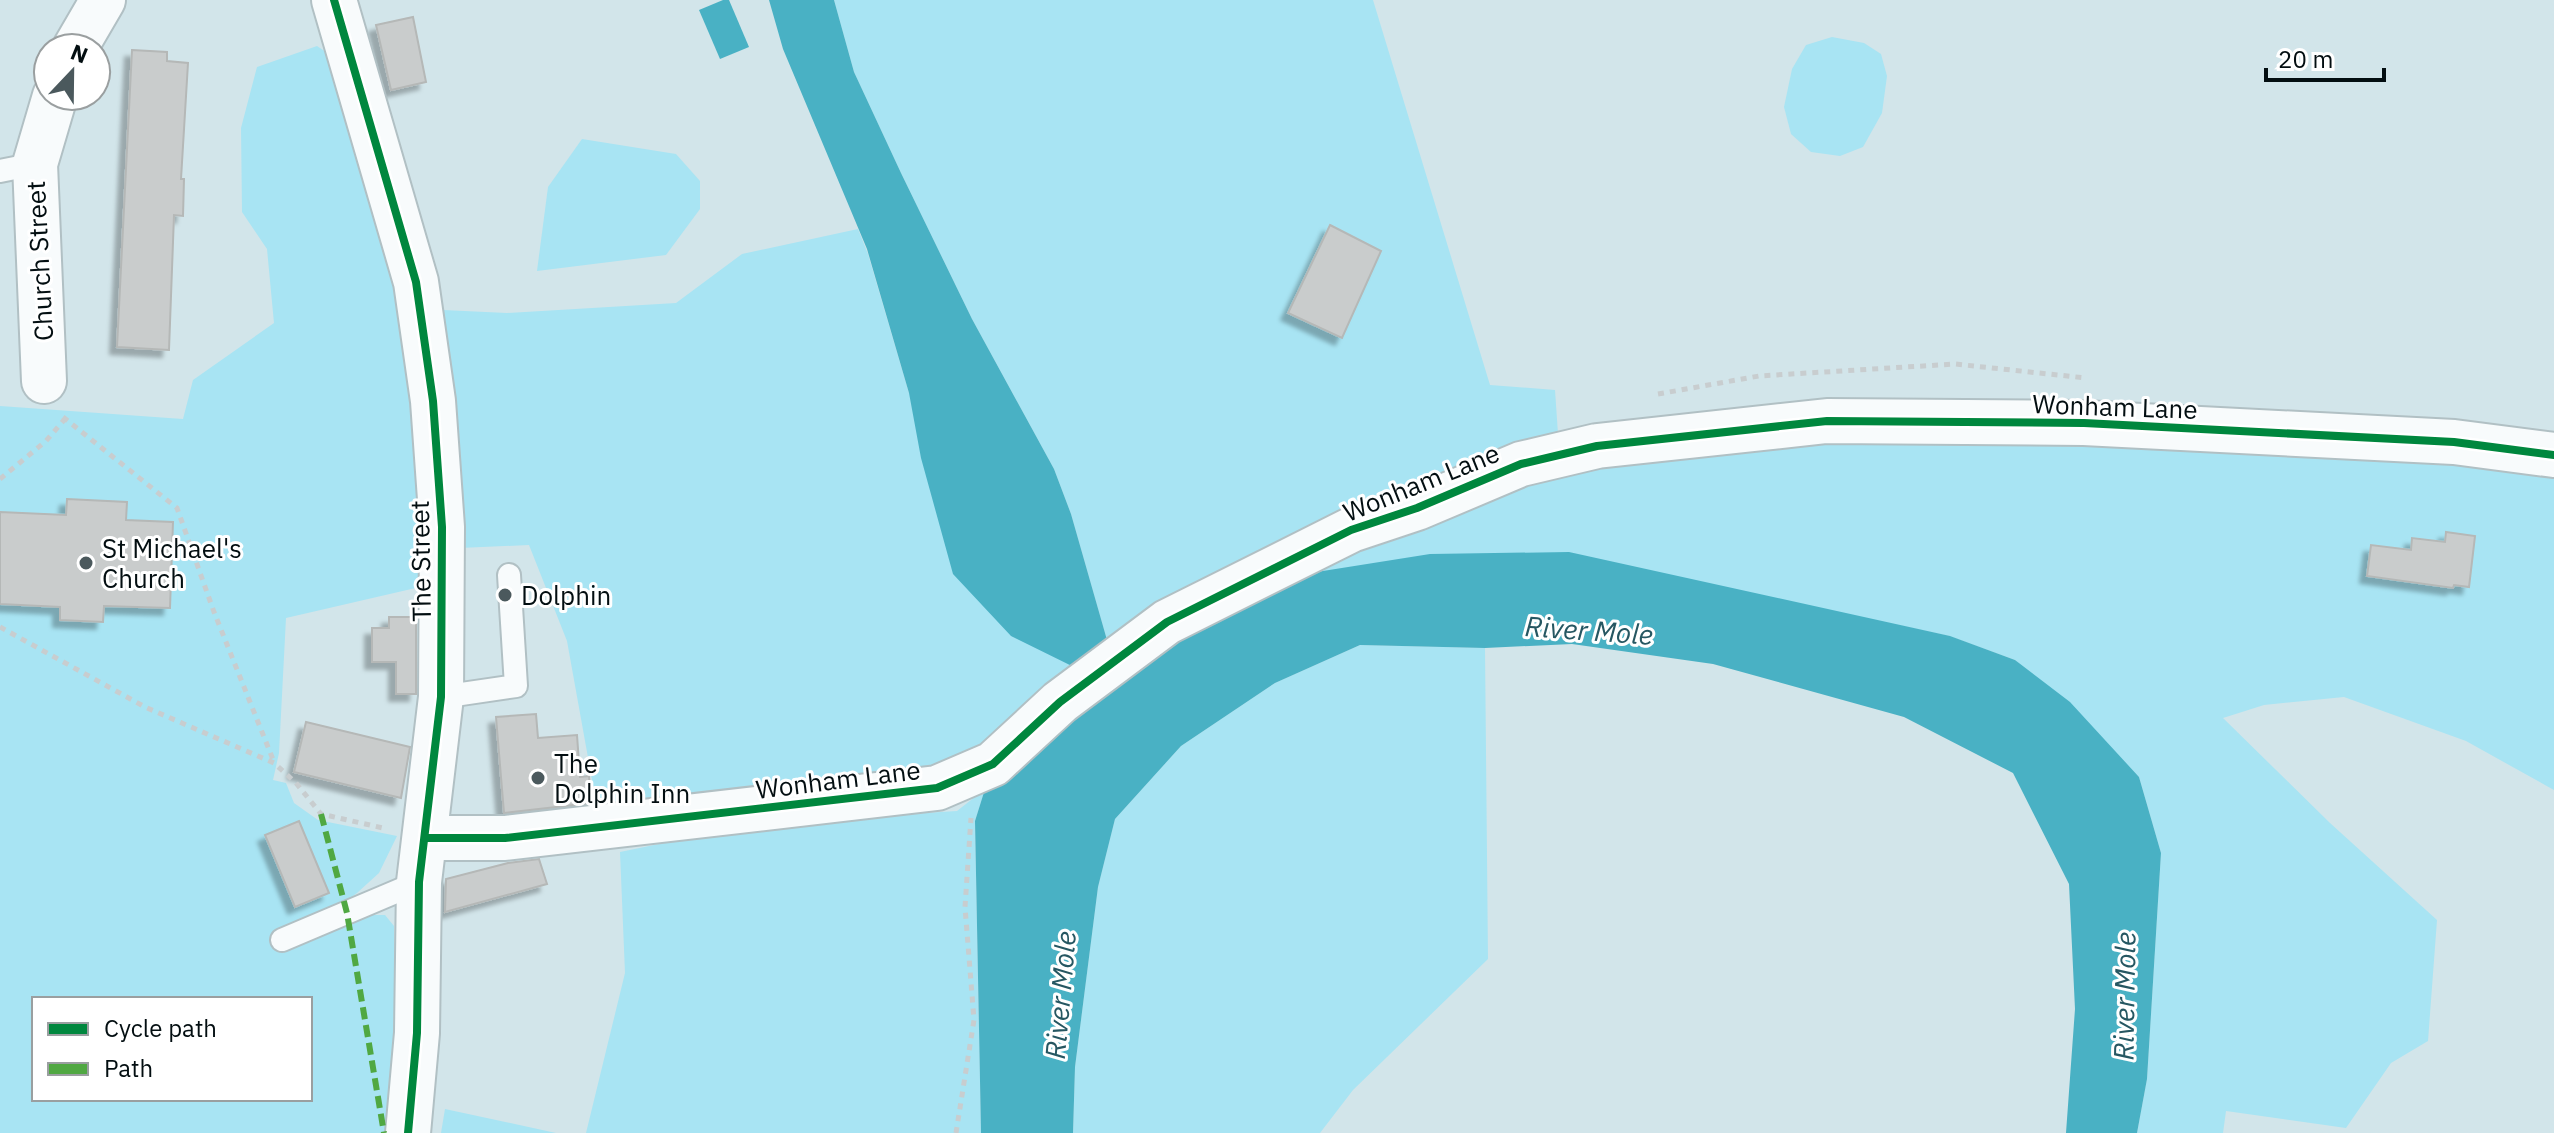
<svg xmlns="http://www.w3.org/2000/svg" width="2554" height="1133" font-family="'IBM Plex Sans',sans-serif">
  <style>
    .green { fill: #a8e4f3; fill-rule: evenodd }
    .water { fill: #49b1c4 }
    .building { fill: #c9cccc; stroke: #b5b8b7; stroke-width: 2; filter: url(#shadow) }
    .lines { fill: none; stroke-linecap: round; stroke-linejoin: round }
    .lane-casing { stroke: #b1c0c4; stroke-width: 26 }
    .street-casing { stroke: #b1c0c4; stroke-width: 48 }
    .secondary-casing { stroke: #b1c0c4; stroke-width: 48 }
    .path { stroke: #c8cdcf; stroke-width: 5; stroke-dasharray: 6 6; stroke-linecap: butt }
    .lane { stroke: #f8fbfc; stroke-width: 22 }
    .street { stroke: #f8fbfc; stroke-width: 44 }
    .secondary { stroke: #f8fbfc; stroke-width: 44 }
    .quiet { stroke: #50a842; stroke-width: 6; stroke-dasharray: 12 6; stroke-linecap: butt }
    .cycleway-casing { stroke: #fff; stroke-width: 13 }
    .cycleway { stroke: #00873e; stroke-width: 8 }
    .poi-dot { fill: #4b595d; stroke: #fff; stroke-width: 3 }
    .labels { text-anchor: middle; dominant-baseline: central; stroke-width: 6; stroke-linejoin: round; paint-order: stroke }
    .street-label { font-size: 26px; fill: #030e11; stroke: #fff }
    .poi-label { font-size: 26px; fill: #030e11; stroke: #fff; text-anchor: start }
    .water-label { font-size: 28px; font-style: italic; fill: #265762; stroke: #fff }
  </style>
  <defs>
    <filter id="shadow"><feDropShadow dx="-7" dy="7" stdDeviation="2" flood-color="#0004"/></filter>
  </defs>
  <rect width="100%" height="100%" fill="#d2e5ea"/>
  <g class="green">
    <path d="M 834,0 L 1373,0 L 1490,385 L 1555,390 L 1558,434 L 1109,647 L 1071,514 L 1054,469 L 972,319 L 901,173 L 854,72 Z"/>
    <path d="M 1832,37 L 1864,43 L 1881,54 L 1887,76 L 1882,113 L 1863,147 L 1840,156 L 1811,152 L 1791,134 L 1784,107 L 1792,69 L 1806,45 Z"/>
    <path d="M 317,46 L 332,56 L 385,249 L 402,323 L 418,460 L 420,587 L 286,618 L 279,753 L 273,780 L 286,783 L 294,803 L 318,820 L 397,836 L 379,873 L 357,893 L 335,909 L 341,926 L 372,915 L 385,915 L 394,926 L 397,1044 L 393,1133 L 0,1133 L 0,406 L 183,419 L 193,380 L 274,323 L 267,249 L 242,212 L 241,128 L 257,67 ZM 34,999 L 310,999 L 310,1099 L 34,1099 Z"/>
    <path d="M 582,139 L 676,154 L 700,181 L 700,209 L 666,255 L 537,271 L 548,187 Z"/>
    <path d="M 858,229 L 868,254 L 909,393 L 1082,671 L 953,768 L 598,813 L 567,641 L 529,545 L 460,548 L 452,391 L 443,310 L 507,313 L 676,303 L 742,254 Z"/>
    <path d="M 1854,433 L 2554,466 L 2554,790 L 2466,741 L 2344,697 L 2264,705 L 2223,718 L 2330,823 L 2437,920 L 2428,1041 L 2391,1063 L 2346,1128 L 2226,1111 L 2223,1133 L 2137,1133 L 2147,1079 L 2161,853 L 2139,777 L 2015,660 L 1949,636 L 1789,602 L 1304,574 L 1556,466 Z"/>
    <path d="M 1360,645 L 1485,648 L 1488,959 L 1353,1090 L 1320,1133 L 1073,1133 L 1075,1067 L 1098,887 L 1115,819 L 1181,746 L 1275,683 Z"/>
    <path d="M 985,789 L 975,821 L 981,1133 L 586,1133 L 625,973 L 620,852 L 722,831 L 829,819 L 957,811 Z"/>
    <path d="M 445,1109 L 556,1133 L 441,1133 Z"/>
  </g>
  <g class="water">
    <path d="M 723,0 L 729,0 L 749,47 L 720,59 L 699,10 Z"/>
    <path d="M 769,0 L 834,0 L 854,72 L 901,173 L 972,319 L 1054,469 L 1071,514 L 1109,647 L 1082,671 L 1011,636 L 953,574 L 921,458 L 909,393 L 867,249 L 783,49 Z"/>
    <path d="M 1569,552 L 1950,636 L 2015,660 L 2070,702 L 2139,777 L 2161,853 L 2147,1079 L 2137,1133 L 2066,1133 L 2075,1009 L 2069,884 L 2013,773 L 1904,717 L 1713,664 L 1572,644 L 1485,648 L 1360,645 L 1275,683 L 1181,746 L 1115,819 L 1098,887 L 1075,1067 L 1073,1133 L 981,1133 L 975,821 L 985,789 L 1171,636 L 1304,574 L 1430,554 Z"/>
  </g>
  <g class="building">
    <path d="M 413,17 L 426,82 L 391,90 L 376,25 Z"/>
    <path d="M 132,50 L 167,52 L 167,61 L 188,63 L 181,179 L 184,179 L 183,216 L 174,215 L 169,350 L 117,347 Z"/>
    <path d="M 1330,225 L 1381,251 L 1342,338 L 1288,313 Z"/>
    <path d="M 67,499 L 127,502 L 126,520 L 173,522 L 170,608 L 104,606 L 103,622 L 60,620 L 60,607 L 0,604 L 0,512 L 66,515 Z"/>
    <path d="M 2446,532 L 2475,536 L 2469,587 L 2454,585 L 2453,588 L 2367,576 L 2371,545 L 2411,550 L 2412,538 L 2445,542 Z"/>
    <path d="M 389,617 L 416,617 L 416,694 L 396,694 L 396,662 L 372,662 L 372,628 L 389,628 Z"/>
    <path d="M 536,714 L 538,738 L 577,735 L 580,777 L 589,776 L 591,803 L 504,813 L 496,717 Z"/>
    <path d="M 306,722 L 410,747 L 401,798 L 294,772 Z"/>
    <path d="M 299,821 L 329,893 L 295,907 L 265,835 Z"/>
    <path d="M 539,859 L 547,884 L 445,912 L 446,879 L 508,863 Z"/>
  </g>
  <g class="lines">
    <g class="lane-casing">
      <g id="lane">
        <path d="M 0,171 L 35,164"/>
        <path d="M 441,697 L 516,686 L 509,575"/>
        <path d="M 282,940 L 419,882"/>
      </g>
    </g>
    <g class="street-casing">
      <g id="street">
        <path d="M 75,48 L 103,0"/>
        <path d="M 44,381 L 35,164 L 55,96"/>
        <path d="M 425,838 L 505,838 L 937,788 L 993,764 L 1060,702 L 1167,622 L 1351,530 L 1417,508 L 1521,464 L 1597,446 L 1827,421 L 2084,423 L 2454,442 L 2554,455"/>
      </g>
    </g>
    <g class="secondary-casing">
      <path id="secondary" d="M 334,0 L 416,282 L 433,401 L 442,527 L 441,697 L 419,882 L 417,1033 L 408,1133"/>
    </g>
    <g class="path">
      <path d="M 1658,394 L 1759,376 L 1955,364 L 2086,378"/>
      <path d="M 63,417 L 177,508 L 214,612 L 274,762"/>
      <path d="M 0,479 L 46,441 L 64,420"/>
      <path d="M 0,627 L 145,707 L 274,763 L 296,783 L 321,814 L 383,828"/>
      <path d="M 956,1133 L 974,1020 L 965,907 L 971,818"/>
    </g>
    <use href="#lane" class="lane"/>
    <use href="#street" class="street"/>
    <use href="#secondary" class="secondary"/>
    <path class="quiet" d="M 321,814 L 347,913 L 384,1133"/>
    <g class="cycleway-casing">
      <g id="cycleway">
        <path d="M 334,0 L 416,282 L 433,401 L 442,527 L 441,697 L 419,882 L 417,1033 L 408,1133"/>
        <path d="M 425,838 L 505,838 L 937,788 L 993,764 L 1060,702 L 1167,622 L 1351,530 L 1417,508 L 1521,464 L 1597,446 L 1827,421 L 2084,423 L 2454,442 L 2554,455"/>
      </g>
    </g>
    <use href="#cycleway" class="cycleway"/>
  </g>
  <g class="poi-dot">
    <circle cx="86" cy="563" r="8"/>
    <circle cx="505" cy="595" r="8"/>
    <circle cx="538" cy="778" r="8"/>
  </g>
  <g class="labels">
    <g class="street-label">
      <text transform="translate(39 261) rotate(-93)">Church Street</text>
      <text transform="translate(2115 406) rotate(2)">Wonham Lane</text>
      <text transform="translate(1421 482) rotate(-22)">Wonham Lane</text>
      <text transform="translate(420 561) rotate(-91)">The Street</text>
      <text transform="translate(838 779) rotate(-7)">Wonham Lane</text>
    </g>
    <g class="poi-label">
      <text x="102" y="548">St Michael's<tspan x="102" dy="30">Church</tspan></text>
      <text x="521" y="595">Dolphin</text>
      <text x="554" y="763">The<tspan x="554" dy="30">Dolphin Inn</tspan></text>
    </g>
    <g class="water-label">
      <text transform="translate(1589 630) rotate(4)">River Mole</text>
      <text transform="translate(1060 995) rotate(-85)">River Mole</text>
      <text transform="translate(2124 996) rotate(-89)">River Mole</text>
    </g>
  </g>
  <rect x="32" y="997" width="280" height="104" fill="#ffffff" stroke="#9a9fa0" stroke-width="2"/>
  <rect x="48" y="1023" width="40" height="12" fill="#00873e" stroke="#9a9fa0" stroke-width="2"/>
  <text x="104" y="1037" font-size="24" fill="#030e11">Cycle path</text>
  <rect x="48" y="1063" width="40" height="12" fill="#50a842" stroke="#9a9fa0" stroke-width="2"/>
  <text x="104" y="1077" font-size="24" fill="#030e11">Path</text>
  <g transform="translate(72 72) rotate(22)"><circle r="38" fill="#ffffff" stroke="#9a9fa0" stroke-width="2"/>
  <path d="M0-6L14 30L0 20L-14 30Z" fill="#4b595d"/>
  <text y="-12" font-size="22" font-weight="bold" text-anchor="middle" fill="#030e11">N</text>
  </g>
  <path d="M2266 68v12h118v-12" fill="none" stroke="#030e11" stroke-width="4"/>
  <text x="2278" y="68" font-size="24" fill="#030e11" stroke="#ffffff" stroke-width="6" paint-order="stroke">20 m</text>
</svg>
